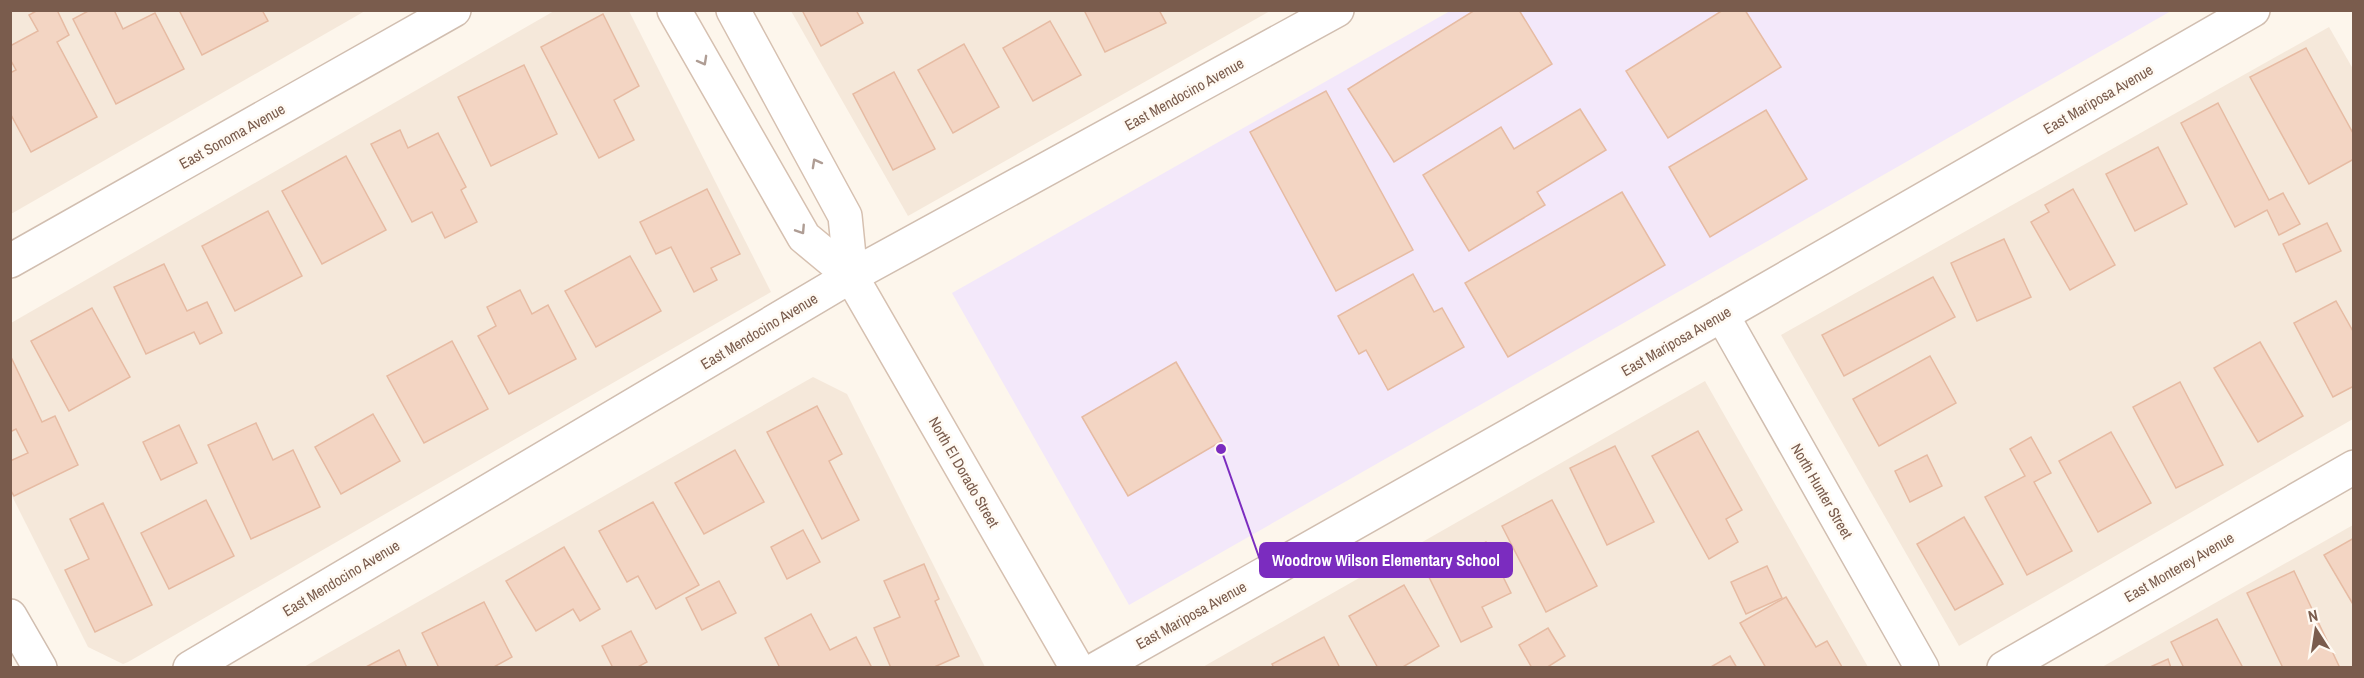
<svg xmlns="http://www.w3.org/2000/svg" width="2364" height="678" font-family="'Archivo Narrow',sans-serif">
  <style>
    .residential { fill: #f5e8da }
    .education { fill: #f3e8fa }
    .building { fill: #f3d5c3; stroke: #e6bba3; stroke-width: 1.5 }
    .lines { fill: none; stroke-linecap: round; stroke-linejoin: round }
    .minor-casing { stroke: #d1beb0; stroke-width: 36 }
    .secondary-casing { stroke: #d6c0b0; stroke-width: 36 }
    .minor { stroke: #fff; stroke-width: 33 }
    .secondary { stroke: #fff; stroke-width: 33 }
    .oneway { stroke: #af9d94 }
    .labels { text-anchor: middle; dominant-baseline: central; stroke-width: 5; stroke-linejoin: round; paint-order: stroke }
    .street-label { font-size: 15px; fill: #7a5c4d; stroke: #fffaf3 }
    .leader { fill: none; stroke: #7b2cbf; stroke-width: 2 }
    .callout-dot { fill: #7b2cbf; stroke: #fffaf3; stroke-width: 2 }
    .callout { fill: #7b2cbf; stroke: #7b2cbf; stroke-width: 2 }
    .callout-label { font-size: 16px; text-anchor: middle; font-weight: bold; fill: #fff }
  </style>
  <rect width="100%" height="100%" fill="#fdf6ec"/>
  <g class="residential">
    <path d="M 11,11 L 365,11 L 11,214 Z"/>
    <path d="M 554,11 L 629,11 L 771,292 L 128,662 L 123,664 L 88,647 L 11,494 L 11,323 Z"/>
    <path d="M 791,11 L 1270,11 L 908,216 Z"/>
    <path d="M 2329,27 L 2353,69 L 2353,419 L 1959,646 L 1781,335 Z"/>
    <path d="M 813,377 L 847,394 L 985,667 L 302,668 Z"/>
    <path d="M 1705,381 L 1868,667 L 1201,668 Z"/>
    <path d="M 2353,525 L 2353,667 L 2102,667 Z"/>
  </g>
  <path class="education" d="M 1450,11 L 2171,11 L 1129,605 L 952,293 Z"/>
  <g class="building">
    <path d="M 38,10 L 57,10 L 69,35 L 57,42 L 97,117 L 31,152 L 10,113 L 10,73 L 16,70 L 10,59 L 10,46 L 38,31 L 29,15 Z"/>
    <path d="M 90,10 L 114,10 L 123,29 L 155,13 L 184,69 L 116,104 L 73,19 Z"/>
    <path d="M 179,10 L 262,10 L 268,21 L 202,55 Z"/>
    <path d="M 802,10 L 856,10 L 863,23 L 821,46 Z"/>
    <path d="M 1084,10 L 1159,10 L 1166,23 L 1105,52 Z"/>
    <path d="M 1475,10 L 1519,10 L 1552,64 L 1394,162 L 1348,89 Z"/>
    <path d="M 1723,10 L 1745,10 L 1781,67 L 1668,138 L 1626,71 Z"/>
    <path d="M 603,14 L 639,86 L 614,100 L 634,140 L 599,158 L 541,47 Z"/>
    <path d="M 1050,21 L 1081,75 L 1033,101 L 1003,48 Z"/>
    <path d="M 964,44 L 999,107 L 953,133 L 918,70 Z"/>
    <path d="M 2306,48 L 2354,135 L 2354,159 L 2309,184 L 2250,77 Z"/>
    <path d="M 524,65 L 557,134 L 491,166 L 458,97 Z"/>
    <path d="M 894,72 L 935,149 L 893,170 L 853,94 Z"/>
    <path d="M 1326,91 L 1413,250 L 1336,291 L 1250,132 Z"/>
    <path d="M 2218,103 L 2269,200 L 2283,193 L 2300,224 L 2279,235 L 2267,210 L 2235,227 L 2181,123 Z"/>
    <path d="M 1580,109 L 1606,150 L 1537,192 L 1545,205 L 1469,251 L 1423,175 L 1501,127 L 1514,149 Z"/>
    <path d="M 1766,110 L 1807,179 L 1710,237 L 1669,167 Z"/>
    <path d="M 400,130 L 408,148 L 438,133 L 466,187 L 461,190 L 477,222 L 445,238 L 432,212 L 412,222 L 371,144 Z"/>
    <path d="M 2158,147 L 2187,204 L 2135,231 L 2106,174 Z"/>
    <path d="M 346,156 L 386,230 L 322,264 L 282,191 Z"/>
    <path d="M 707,189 L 740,254 L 711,268 L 717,280 L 694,292 L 671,247 L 656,254 L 640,222 Z"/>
    <path d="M 2073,189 L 2115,265 L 2070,290 L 2031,222 L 2049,212 L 2045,205 Z"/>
    <path d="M 1622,192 L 1665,265 L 1508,357 L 1465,283 Z"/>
    <path d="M 268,211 L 302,276 L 235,311 L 202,246 Z"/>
    <path d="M 2327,223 L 2341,251 L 2296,272 L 2283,244 Z"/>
    <path d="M 2004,239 L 2031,297 L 1977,321 L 1951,263 Z"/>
    <path d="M 630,256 L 661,311 L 596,347 L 565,291 Z"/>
    <path d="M 164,264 L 187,311 L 207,302 L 222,333 L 200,344 L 194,332 L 146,354 L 114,287 Z"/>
    <path d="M 1413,274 L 1434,312 L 1442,308 L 1464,347 L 1388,390 L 1366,350 L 1359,354 L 1338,316 Z"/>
    <path d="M 1933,277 L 1955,317 L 1844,376 L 1822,335 Z"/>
    <path d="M 520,290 L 532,314 L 548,305 L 576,359 L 509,394 L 478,336 L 496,326 L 487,307 Z"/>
    <path d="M 2336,301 L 2354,333 L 2354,386 L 2333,397 L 2294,323 Z"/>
    <path d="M 92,308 L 130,377 L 69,411 L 31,341 Z"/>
    <path d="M 452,341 L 488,409 L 424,443 L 387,376 Z"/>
    <path d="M 2260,342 L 2303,416 L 2258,442 L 2214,368 Z"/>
    <path d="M 10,355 L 42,422 L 55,416 L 78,465 L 14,496 L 10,489 L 10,461 L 28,453 L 16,429 L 10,432 Z"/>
    <path d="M 1930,356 L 1956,403 L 1879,446 L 1853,399 Z"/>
    <path d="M 1176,362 L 1222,441 L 1128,496 L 1082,417 Z"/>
    <path d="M 2180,382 L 2223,465 L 2176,488 L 2133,407 Z"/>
    <path d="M 817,406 L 842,454 L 829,461 L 859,520 L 822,539 L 767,432 Z"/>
    <path d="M 373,414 L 400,461 L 341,494 L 315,447 Z"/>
    <path d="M 256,423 L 273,460 L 293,450 L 320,507 L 251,539 L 208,445 Z"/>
    <path d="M 179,425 L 197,463 L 161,480 L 143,442 Z"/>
    <path d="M 1698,431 L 1742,510 L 1726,519 L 1738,542 L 1709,559 L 1652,456 Z"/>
    <path d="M 2111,432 L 2151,503 L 2098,532 L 2059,461 Z"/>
    <path d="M 2031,437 L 2051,473 L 2034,482 L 2072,551 L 2027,575 L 1985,497 L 2025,476 L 2010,449 Z"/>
    <path d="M 1615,446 L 1654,522 L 1607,545 L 1570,468 Z"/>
    <path d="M 735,450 L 764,502 L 704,534 L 675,483 Z"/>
    <path d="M 1927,455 L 1942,486 L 1910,502 L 1895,471 Z"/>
    <path d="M 206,500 L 234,556 L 169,589 L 141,533 Z"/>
    <path d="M 1552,500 L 1597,586 L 1546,612 L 1502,526 Z"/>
    <path d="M 653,502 L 699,585 L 656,609 L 638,576 L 627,582 L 599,531 Z"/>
    <path d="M 103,503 L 152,605 L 95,632 L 65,570 L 89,559 L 70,519 Z"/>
    <path d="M 1964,517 L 2003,584 L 1955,610 L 1917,544 Z"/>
    <path d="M 803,530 L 820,562 L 787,579 L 771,547 Z"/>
    <path d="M 2354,538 L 2354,606 L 2324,555 Z"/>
    <path d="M 1486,542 L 1511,593 L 1482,607 L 1492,627 L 1461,642 L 1426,571 Z"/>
    <path d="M 564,547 L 600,609 L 580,621 L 573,609 L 536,631 L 506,581 Z"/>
    <path d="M 924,564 L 939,599 L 935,601 L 959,656 L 932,668 L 891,668 L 874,628 L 900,617 L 884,581 Z"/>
    <path d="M 1767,566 L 1782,598 L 1746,614 L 1731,582 Z"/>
    <path d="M 2294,571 L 2339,666 L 2336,668 L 2283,668 L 2247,593 Z"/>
    <path d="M 719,581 L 736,613 L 702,630 L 686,598 Z"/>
    <path d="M 1404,585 L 1439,646 L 1401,668 L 1378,668 L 1349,616 Z"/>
    <path d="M 1786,597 L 1816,647 L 1827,641 L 1842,667 L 1766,668 L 1740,623 Z"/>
    <path d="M 484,602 L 512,657 L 492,668 L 439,668 L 422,633 Z"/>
    <path d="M 811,614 L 830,650 L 856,637 L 872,668 L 780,668 L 765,638 Z"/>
    <path d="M 2217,619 L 2243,668 L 2184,668 L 2171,642 Z"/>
    <path d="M 1548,628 L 1565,656 L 1546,668 L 1532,668 L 1519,645 Z"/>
    <path d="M 631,631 L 647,662 L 636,668 L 613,668 L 602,646 Z"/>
    <path d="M 1324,637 L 1340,668 L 1274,668 L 1272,664 Z"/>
    <path d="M 399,650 L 407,668 L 364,668 Z"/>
    <path d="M 1730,656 L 1737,668 L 1709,668 Z"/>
    <path d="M 2168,659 L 2171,668 L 2148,668 Z"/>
  </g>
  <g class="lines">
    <g class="minor-casing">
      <g id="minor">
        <path d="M 10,261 L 454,10"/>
        <path d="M 1722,315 L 1922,668"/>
        <path d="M 10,616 L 40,668"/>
        <path d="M 190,668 L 851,276 L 1337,10"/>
        <path d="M 1098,668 L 1722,315 L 2253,10"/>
        <path d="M 2004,668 L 2354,467"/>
      </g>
    </g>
    <g class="secondary-casing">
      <g id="secondary">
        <path d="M 674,10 L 804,237 L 851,276 L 1077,668"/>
        <path d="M 733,10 L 845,216 L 851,276"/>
      </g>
    </g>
    <use href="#minor" class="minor"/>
    <use href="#secondary" class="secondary"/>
  </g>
  <defs><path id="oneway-chevron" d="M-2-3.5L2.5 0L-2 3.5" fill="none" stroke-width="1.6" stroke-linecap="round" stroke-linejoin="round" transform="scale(1.5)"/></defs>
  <g class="oneway">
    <use href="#oneway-chevron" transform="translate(703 61) rotate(61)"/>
    <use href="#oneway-chevron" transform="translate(816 163) rotate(-119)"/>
    <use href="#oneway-chevron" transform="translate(801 230) rotate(57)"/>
  </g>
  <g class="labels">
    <g class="street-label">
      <text transform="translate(1184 94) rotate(-29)">East Mendocino Avenue</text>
      <text transform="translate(2098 99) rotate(-30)">East Mariposa Avenue</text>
      <text transform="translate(232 136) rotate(-29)">East Sonoma Avenue</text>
      <text transform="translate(759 331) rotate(-31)">East Mendocino Avenue</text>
      <text transform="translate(1676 341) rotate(-30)">East Mariposa Avenue</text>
      <text transform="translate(964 472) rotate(60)">North El Dorado Street</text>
      <text transform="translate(1822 491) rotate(60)">North Hunter Street</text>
      <text transform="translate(2179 567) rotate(-30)">East Monterey Avenue</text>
      <text transform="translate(341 578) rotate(-31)">East Mendocino Avenue</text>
      <text transform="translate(1191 615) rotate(-29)">East Mariposa Avenue</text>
    </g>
  </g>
  <path class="leader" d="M1221 449L1260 560"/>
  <circle class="callout-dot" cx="1221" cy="449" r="6"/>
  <rect class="callout" x="1260" y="543" width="252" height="34" rx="6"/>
  <g class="callout-label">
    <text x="1386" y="566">Woodrow Wilson Elementary School</text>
  </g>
  <rect width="2364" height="678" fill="none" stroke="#7a5c4d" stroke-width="24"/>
  <g transform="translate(2316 630) rotate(348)" stroke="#fffaf3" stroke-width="4.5" paint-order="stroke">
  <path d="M0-4.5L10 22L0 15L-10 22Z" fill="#7a5c4d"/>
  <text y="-9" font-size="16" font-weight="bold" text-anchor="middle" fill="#7a5c4d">N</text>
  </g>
</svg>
